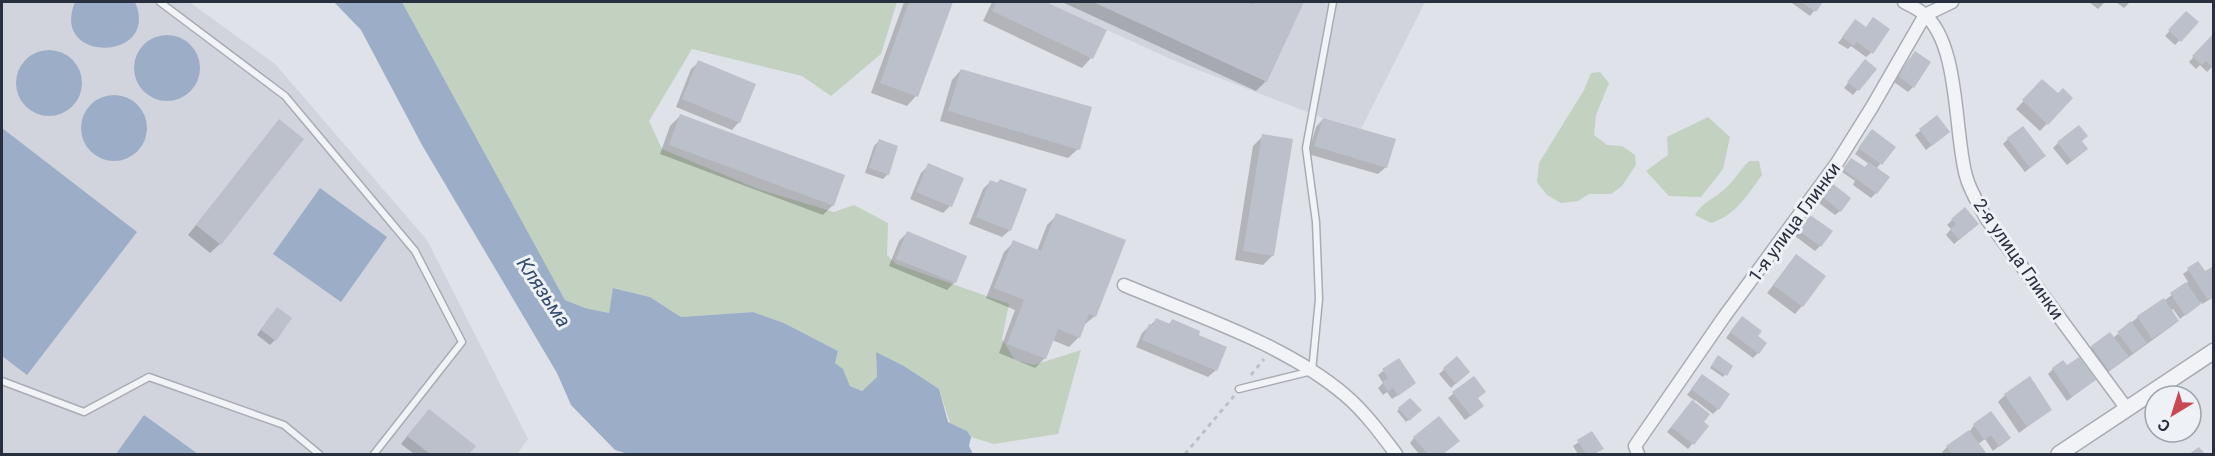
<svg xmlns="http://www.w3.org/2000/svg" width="2215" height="456" font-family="Roboto,sans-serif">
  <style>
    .built { fill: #d1d4dd }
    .green { fill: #c3d1c0 }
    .water { fill: #9badc7 }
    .shadow { fill: #0003 }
    .building { fill: #bcc0ca }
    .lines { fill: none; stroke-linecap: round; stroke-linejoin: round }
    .service-casing { stroke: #a8acb5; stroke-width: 9 }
    .minor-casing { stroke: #a8acb5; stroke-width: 15 }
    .tertiary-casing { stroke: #a8acb5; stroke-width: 18 }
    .path { stroke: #bdc0c6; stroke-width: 3; stroke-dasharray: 4.5 4.5; stroke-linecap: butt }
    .service { stroke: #f1f3f6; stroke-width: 6 }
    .minor { stroke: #f1f3f6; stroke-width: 12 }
    .tertiary { stroke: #f1f3f6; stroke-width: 15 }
    .labels { text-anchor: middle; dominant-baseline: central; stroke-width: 6; stroke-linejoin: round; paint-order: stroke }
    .street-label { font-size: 18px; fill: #282f3e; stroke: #eef1f5 }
    .water-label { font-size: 20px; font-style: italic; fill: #344a70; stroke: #eef1f5 }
  </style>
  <rect width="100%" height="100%" fill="#dfe2e8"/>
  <g class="built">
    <path d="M 2,2 L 189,2 L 275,64 L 427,240 L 528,439 L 517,454 L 2,454 Z"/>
    <path d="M 1046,2 L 1425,2 L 1361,129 L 1323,118 L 1175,61 Z"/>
  </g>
  <g class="green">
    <path d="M 402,2 L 897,2 L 881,54 L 831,96 L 802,76 L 692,49 L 649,121 L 662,149 L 758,189 L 834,212 L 854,205 L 888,223 L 887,255 L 896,264 L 1009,304 L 1002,339 L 1015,360 L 1034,365 L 1081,350 L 1058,434 L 994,444 L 971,437 L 967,431 L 950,423 L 939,389 L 904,366 L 876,352 L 877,377 L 862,391 L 850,386 L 843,369 L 835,363 L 838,351 L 784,323 L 753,312 L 681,317 L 650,297 L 614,288 L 609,313 L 585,308 L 565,300 Z"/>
    <path d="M 1600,72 L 1609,83 L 1596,115 L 1594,135 L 1607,145 L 1622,146 L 1635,155 L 1636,165 L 1622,186 L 1611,194 L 1589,194 L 1578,201 L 1561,203 L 1547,195 L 1537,182 L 1539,163 L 1584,90 L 1591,73 Z"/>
    <path d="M 1708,117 L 1730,137 L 1723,169 L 1701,197 L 1669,196 L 1646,171 L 1668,155 L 1667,137 Z"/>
    <path d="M 1749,161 L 1759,161 L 1762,175 C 1748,194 1735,216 1711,223 L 1695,215 C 1702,202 1716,198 1727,187 C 1735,179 1741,169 1749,161 Z"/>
  </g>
  <g class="water">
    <path d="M 75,2 L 135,2 C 161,62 49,64 75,2 Z"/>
    <path d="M 334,2 L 402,2 L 565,300 L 585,308 L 609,313 L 613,288 L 650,297 L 681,317 L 753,312 L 784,323 L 838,351 L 835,363 L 843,369 L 850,386 L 862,391 L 877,377 L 876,352 L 904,366 L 939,389 L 948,422 L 967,431 L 971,437 L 969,446 L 973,454 L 628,454 L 615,450 L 571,405 L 557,373 L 422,145 L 361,30 Z"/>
    <circle cx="167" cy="68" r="33"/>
    <circle cx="49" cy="83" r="33"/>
    <circle cx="114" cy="128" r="33"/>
    <path d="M 2,128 L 137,232 L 27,375 L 2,356 Z"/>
    <path d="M 320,188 L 387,237 L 341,302 L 273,254 Z"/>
    <path d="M 144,415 L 198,454 L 116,454 Z"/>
  </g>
  <g class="shadow">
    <path d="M 904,2 L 951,2 L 916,96 L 907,106 L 871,93 Z"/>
    <path d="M 992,2 L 1043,2 L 1105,31 L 1091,58 L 1082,68 L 983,21 Z"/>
    <path d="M 1062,2 L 1243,2 L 1249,4 L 1250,2 L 1303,2 L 1266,81 L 1256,91 Z"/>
    <path d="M 1793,2 L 1821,2 L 1810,16 L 1792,3 Z"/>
    <path d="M 2089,2 L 2105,2 L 2098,9 Z"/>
    <path d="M 2116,2 L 2130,2 L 2124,8 Z"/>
    <path d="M 2186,13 L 2197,22 L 2175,45 L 2165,36 Z"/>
    <path d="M 1855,21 L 1871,53 L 1866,57 L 1851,46 L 1848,49 L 1838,43 Z"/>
    <path d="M 2212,37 L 2214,65 L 2207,72 L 2200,65 L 2196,69 L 2189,62 Z"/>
    <path d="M 1910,58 L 1913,87 L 1908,92 L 1894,82 Z"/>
    <path d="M 699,62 L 739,122 L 732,130 L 676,107 L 691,69 Z"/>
    <path d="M 1861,66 L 1875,69 L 1853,95 L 1844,88 Z"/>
    <path d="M 961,70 L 1078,149 L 1068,158 L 940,121 L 952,80 Z"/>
    <path d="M 2043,81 L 2058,95 L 2071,98 L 2040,131 L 2016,109 Z"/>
    <path d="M 680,116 L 833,205 L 823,215 L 660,154 L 670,126 Z"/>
    <path d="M 1323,119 L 1386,167 L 1378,174 L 1308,154 L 1316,127 Z"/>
    <path d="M 279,121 L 220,244 L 210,253 L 188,235 Z"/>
    <path d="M 1920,131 L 1943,136 L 1926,150 L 1915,135 Z"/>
    <path d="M 1263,136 L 1273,255 L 1263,265 L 1235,260 L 1253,146 Z"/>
    <path d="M 1868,136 L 1894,147 L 1876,169 L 1876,193 L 1871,198 L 1853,185 L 1855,181 L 1842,172 L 1849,162 L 1864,168 L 1869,164 L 1855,154 Z"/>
    <path d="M 2008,139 L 2044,156 L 2025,172 L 2003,144 Z"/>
    <path d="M 879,141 L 888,174 L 883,179 L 865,173 L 874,146 Z"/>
    <path d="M 2081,142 L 2081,154 L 2067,165 L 2053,148 L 2058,143 Z"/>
    <path d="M 929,165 L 950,206 L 943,213 L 910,199 L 921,173 Z"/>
    <path d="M 1000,180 L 1010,230 L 1002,237 L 969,224 L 983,189 L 990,182 L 996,184 Z"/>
    <path d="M 1828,191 L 1840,211 L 1835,215 L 1819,203 Z"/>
    <path d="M 1057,215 L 1095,316 L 1084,325 L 1079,337 L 1069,347 L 1052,340 L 1045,358 L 1035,368 L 999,353 L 1015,310 L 986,298 L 1004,252 L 1014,242 L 1037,251 L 1047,225 Z"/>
    <path d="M 1952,220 L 1972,229 L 1954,244 L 1946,235 L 1951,229 L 1947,225 Z"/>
    <path d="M 1806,222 L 1820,246 L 1815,251 L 1795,236 Z"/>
    <path d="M 907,233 L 955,282 L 947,290 L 889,266 L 899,241 Z"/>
    <path d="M 1796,256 L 1802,306 L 1795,314 L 1767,293 Z"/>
    <path d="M 2198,263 L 2205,273 L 2214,267 L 2214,297 L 2202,304 L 2201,302 L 2180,319 L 2173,309 L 2170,311 L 2177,321 L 2172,326 L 2104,375 L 2087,352 L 2092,347 L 2113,338 L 2138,317 L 2164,301 L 2188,282 L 2183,274 Z"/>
    <path d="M 272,314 L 275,340 L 270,345 L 257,335 Z"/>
    <path d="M 1156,320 L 1168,325 L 1172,321 L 1197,336 L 1216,370 L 1208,377 L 1136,347 L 1142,333 Z"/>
    <path d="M 1737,323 L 1756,337 L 1758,353 L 1753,358 L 1726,338 Z"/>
    <path d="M 1456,358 L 1463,377 L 1451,388 L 1439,374 Z"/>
    <path d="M 1716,359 L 1731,366 L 1723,377 L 1710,368 Z"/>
    <path d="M 2067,367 L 2094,380 L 2067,401 L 2048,374 L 2053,369 Z"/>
    <path d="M 1383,371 L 1409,388 L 1392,399 L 1387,392 L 1383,395 L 1378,388 L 1383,383 L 1378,375 Z"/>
    <path d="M 1473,378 L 1477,411 L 1465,420 L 1448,398 Z"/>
    <path d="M 1698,381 L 1718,409 L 1713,414 L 1695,400 L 1693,402 L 1702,422 L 1707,426 L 1688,449 L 1667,432 L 1694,400 L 1687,395 Z"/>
    <path d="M 2005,395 L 2051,409 L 2019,433 L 1998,402 Z"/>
    <path d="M 1410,400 L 1420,410 L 1406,422 L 1397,411 Z"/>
    <path d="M 422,418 L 474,447 L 468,454 L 414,454 L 401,444 Z"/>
    <path d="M 1974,425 L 2009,438 L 1993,451 L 1985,439 L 1978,444 L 1985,454 L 1944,454 L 1942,452 L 1947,447 L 1970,431 Z"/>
    <path d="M 1592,433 L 1602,448 L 1595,454 L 1578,454 L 1573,446 Z"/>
    <path d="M 1414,438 L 1453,446 L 1442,454 L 1419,454 L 1410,443 Z"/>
  </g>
  <g class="building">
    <path d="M 909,2 L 953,2 L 918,97 L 880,83 Z"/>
    <path d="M 996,2 L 1046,2 L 1107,30 L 1093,59 L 992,11 Z"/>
    <path d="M 1093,2 L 1247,2 L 1253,4 L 1254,2 L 1304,2 L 1267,82 Z"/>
    <path d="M 1801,2 L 1823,2 L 1816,12 Z"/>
    <path d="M 2186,11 L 2199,22 L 2181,42 L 2168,30 Z"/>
    <path d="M 1873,17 L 1890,29 L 1873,54 L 1857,42 L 1854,46 L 1842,37 L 1855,19 L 1866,27 Z"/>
    <path d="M 2212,35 L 2214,37 L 2214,68 L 2206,61 L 2202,65 L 2192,56 Z"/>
    <path d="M 1915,51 L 1931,62 L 1914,88 L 1898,76 Z"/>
    <path d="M 1865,59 L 1877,69 L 1859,91 L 1847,82 Z"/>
    <path d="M 698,60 L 756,84 L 740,123 L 682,99 Z"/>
    <path d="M 961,69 L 1092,107 L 1080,150 L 948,111 Z"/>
    <path d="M 2042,79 L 2058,93 L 2063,88 L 2073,98 L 2048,125 L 2022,100 Z"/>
    <path d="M 680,114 L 845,175 L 834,206 L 669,145 Z"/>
    <path d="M 1937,115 L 1950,132 L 1932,146 L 1919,129 Z"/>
    <path d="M 1323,118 L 1396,139 L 1387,168 L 1314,146 Z"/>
    <path d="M 279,119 L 304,139 L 221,245 L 196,225 Z"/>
    <path d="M 2079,125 L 2088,136 L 2082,141 L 2088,149 L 2072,161 L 2057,142 Z"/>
    <path d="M 2023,126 L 2046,156 L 2030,168 L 2007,138 Z"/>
    <path d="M 1872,129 L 1896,147 L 1882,165 L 1858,148 Z"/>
    <path d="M 1262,134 L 1293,139 L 1274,256 L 1243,251 Z"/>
    <path d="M 879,139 L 898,146 L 889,175 L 869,168 Z"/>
    <path d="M 1851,158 L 1865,167 L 1869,162 L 1890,177 L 1877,194 L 1843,169 Z"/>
    <path d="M 928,163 L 964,178 L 952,207 L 916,192 Z"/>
    <path d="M 1000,179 L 1027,189 L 1011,231 L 976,217 L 990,180 L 998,183 Z"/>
    <path d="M 1833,184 L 1851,198 L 1841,212 L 1823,197 Z"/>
    <path d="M 1965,207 L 1979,224 L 1959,240 L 1950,229 L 1956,224 L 1951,219 Z"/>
    <path d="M 1056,213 L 1126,240 L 1096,317 L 1089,314 L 1080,338 L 1058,329 L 1046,359 L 1007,344 L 1024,300 L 994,288 L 1013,240 L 1041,251 Z"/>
    <path d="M 1810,215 L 1833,231 L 1821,247 L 1799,231 Z"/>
    <path d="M 907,231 L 967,256 L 956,283 L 896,259 Z"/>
    <path d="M 1796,254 L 1826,276 L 1803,307 L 1773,285 Z"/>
    <path d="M 2198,261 L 2205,271 L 2214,266 L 2214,296 L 2208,300 L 2187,268 Z"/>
    <path d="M 2186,282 L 2201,304 L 2185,316 L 2170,293 Z"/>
    <path d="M 2164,298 L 2179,321 L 2152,339 L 2137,316 Z"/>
    <path d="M 277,307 L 292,318 L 276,341 L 261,330 Z"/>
    <path d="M 1742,316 L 1762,331 L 1758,336 L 1767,343 L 1759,354 L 1730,332 Z"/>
    <path d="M 1156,318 L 1170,324 L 1172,319 L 1200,331 L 1199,335 L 1227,347 L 1217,371 L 1142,340 L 1149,324 L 1153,325 Z"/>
    <path d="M 2131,321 L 2147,343 L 2133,353 L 2117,332 Z"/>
    <path d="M 2110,332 L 2129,357 L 2109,371 L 2091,346 Z"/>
    <path d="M 1718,355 L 1733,366 L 1727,376 L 1711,366 Z"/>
    <path d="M 1457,356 L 1470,372 L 1456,384 L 1443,368 Z"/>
    <path d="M 2079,357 L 2096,380 L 2072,397 L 2052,368 L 2063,360 L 2067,365 Z"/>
    <path d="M 1399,358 L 1416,383 L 1398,396 L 1393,388 L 1388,392 L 1382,382 L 1388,378 L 1382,369 Z"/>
    <path d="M 1702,374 L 1730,394 L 1719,410 L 1691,389 Z"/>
    <path d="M 1474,376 L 1486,392 L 1478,398 L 1484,406 L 1471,416 L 1452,392 Z"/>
    <path d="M 2030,376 L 2052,410 L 2027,427 L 2004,394 Z"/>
    <path d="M 1410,398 L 1422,410 L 1409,421 L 1398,408 Z"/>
    <path d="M 1692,400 L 1710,414 L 1704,422 L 1709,426 L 1694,445 L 1671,427 Z"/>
    <path d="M 429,409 L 476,446 L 469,454 L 430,454 L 407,436 Z"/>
    <path d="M 1991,411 L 2011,438 L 1999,447 L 1991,435 L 1984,440 L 1973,424 Z"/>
    <path d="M 1439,416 L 1460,441 L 1443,454 L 1428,454 L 1413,437 Z"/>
    <path d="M 1969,430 L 1987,454 L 1952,454 L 1946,446 Z"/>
    <path d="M 1592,431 L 1604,449 L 1594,454 L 1586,454 L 1577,440 Z"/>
    <path d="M 2199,447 L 2205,454 L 2189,454 Z"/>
  </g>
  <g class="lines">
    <g class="service-casing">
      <g id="service">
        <path d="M 160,2 L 285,96 L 415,251 L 462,342 L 374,454"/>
        <path d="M 2,381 L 84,412 L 149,377 L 284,425 L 319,454"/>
        <path d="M 1239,389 L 1312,371 L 1319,299 L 1316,222 L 1306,148 L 1333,2"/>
      </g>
    </g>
    <g class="minor-casing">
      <g id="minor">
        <path d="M 1904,2 C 1911,6 1918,9 1924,14 C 1960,44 1954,133 1966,176 C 1970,191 1979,205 1986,218 L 2127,409"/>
        <path d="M 1124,285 C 1197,316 1285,344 1345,395 C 1365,412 1381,434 1396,454"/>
        <path d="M 1638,454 L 1635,446 L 1724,317 L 1837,163 L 1872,107 L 1925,15 L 1952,2"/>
      </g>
    </g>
    <g class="tertiary-casing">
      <path id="tertiary" d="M 2059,454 L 2214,351"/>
    </g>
    <g class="path">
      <path d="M 1251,375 L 1264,359"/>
      <path d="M 1185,454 L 1234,396"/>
    </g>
    <use href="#service" class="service"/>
    <use href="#minor" class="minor"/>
    <use href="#tertiary" class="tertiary"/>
  </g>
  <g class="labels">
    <g class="street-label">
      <text transform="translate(1794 222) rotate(-54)">1-я улица Глинки</text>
      <text transform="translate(2019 259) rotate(55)">2-я улица Глинки</text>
    </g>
    <g class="water-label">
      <text transform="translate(544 292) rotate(56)">Клязьма</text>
    </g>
  </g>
  <rect width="2215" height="456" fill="none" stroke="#282f3e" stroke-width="6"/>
  <g transform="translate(2173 414) rotate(218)"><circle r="28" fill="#eef1f5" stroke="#9fa3ac" stroke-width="1.5"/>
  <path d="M0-4.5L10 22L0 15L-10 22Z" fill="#c94851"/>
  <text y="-9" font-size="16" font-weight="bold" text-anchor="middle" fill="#282f3e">С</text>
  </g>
</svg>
